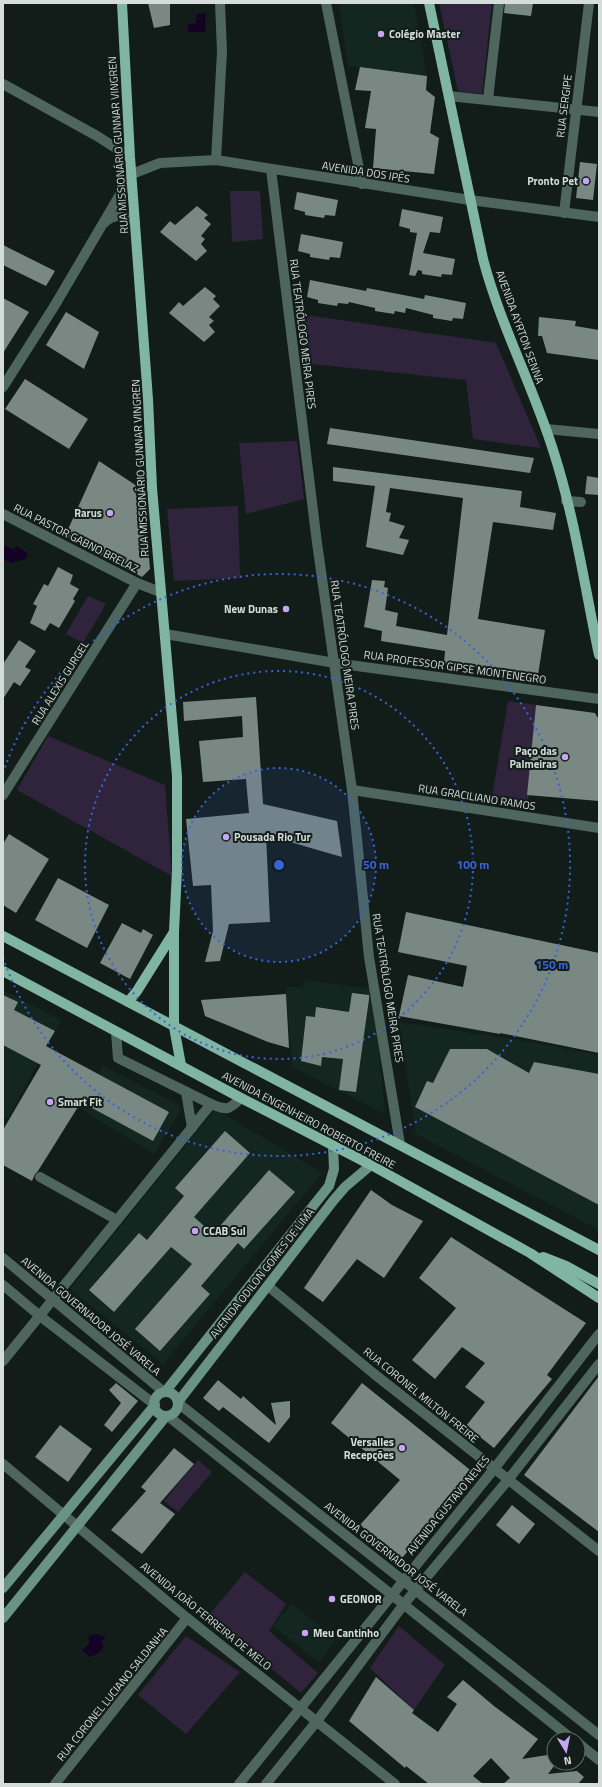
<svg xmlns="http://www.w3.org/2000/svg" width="602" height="1787" font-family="'Titillium Web',sans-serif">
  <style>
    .built { fill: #132620 }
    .green { fill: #2f243c }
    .water { fill: #130224 }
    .building { fill: #7a8883 }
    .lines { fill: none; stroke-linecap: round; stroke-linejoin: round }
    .minor { stroke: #4e665e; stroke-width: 10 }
    .tertiary { stroke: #4e665e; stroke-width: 10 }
    .secondary { stroke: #6a9285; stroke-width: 10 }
    .primary { stroke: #80b4a3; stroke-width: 10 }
    .ring { fill: none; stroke: #3963d8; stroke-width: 2; stroke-dasharray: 2 4 }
    .poi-dot { fill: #c6a6f0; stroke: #121d1a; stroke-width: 1.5 }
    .labels { text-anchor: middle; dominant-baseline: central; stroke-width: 4; stroke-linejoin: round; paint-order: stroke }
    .poi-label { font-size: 11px; font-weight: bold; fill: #d5ddda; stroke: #121d1a; text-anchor: start }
    .street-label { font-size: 11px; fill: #d5ddda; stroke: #121d1a }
    .centre { fill: #3963d8; stroke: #121d1a; stroke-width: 2 }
    .ring-label { font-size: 12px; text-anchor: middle; font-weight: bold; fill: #3963d8; stroke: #121d1a; stroke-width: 4; stroke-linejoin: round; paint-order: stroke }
  </style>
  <rect width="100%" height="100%" fill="#121d1a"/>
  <g class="built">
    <path d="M 339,3 L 414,3 L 427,76 L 348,66 Z"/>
    <path d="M 306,980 L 373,989 L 385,1114 L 292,1067 L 286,987 L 302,988 Z"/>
    <path d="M 3,990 L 61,1020 L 8,1118 L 3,1116 Z"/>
    <path d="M 399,1022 L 507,1038 L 599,1055 L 599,1230 L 416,1134 Z"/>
    <path d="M 103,1066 L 178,1104 L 181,1110 L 154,1154 L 80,1109 Z"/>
    <path d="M 215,1109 L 322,1173 L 163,1364 L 70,1289 Z"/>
    <path d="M 292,1604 L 336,1639 L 319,1662 L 273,1626 Z"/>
  </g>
  <g class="green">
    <path d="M 439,3 L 492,3 L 482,94 L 458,91 Z"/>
    <path d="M 230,191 L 260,191 L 263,239 L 232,242 Z"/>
    <path d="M 300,314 L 496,343 L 541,448 L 473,439 L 466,380 L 312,364 Z"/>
    <path d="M 297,441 L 304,499 L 246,514 L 239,443 Z"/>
    <path d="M 238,506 L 240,578 L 174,581 L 167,509 Z"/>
    <path d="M 88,596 L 106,604 L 83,643 L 66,634 Z"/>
    <path d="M 508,701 L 536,705 L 528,804 L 492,797 Z"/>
    <path d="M 48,736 L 165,785 L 172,876 L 17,790 Z"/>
    <path d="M 198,1460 L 212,1472 L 178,1512 L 164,1501 Z"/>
    <path d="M 245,1572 L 286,1604 L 269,1631 L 318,1673 L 301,1693 L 208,1616 Z"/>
    <path d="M 399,1626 L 445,1665 L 414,1710 L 370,1668 Z"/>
    <path d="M 186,1636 L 240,1672 L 186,1734 L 138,1695 Z"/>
  </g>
  <g class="water">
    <path d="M 206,13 L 205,32 L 188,32 L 188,25 L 196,23 L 197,14 Z"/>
    <path d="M 4,545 L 14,550 L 16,546 L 28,553 L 26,559 L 11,563 L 3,559 Z"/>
    <path d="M 97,1634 L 106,1637 L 101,1642 L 104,1646 L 99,1653 L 90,1657 L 82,1650 L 90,1643 L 88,1639 L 90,1635 Z"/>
  </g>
  <g class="building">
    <path d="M 148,3 L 170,3 L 170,25 L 154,28 Z"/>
    <path d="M 505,3 L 533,3 L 531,16 L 504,13 Z"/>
    <path d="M 360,67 L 427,76 L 426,90 L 435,97 L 430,133 L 439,138 L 434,174 L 373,168 L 376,129 L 365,128 L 371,91 L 355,90 Z"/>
    <path d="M 580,162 L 597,164 L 593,200 L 576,198 Z"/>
    <path d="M 297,192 L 338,200 L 335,216 L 325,215 L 324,218 L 305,215 L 305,212 L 294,209 Z"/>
    <path d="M 197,206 L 208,215 L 204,218 L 211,224 L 201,236 L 205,239 L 201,244 L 207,251 L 196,261 L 160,232 L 170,221 L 175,225 Z"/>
    <path d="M 402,209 L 443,217 L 440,233 L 430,232 L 423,253 L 455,259 L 452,275 L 442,274 L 441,277 L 422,274 L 422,271 L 418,270 L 415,276 L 409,275 L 417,233 L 410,232 L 410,229 L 399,226 Z"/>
    <path d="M 301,234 L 343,242 L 340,258 L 330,257 L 329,260 L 310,257 L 310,254 L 298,251 Z"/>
    <path d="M 3,245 L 55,271 L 46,286 L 3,265 Z"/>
    <path d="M 310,280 L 366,291 L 367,288 L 424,299 L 425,295 L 466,303 L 463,319 L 453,318 L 452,321 L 433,318 L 433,315 L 406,308 L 405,313 L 395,311 L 394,314 L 375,311 L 375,308 L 349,302 L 348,304 L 338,303 L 337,306 L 318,303 L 318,300 L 307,297 Z"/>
    <path d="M 205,287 L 216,296 L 213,299 L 220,306 L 209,317 L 214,321 L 209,325 L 215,332 L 204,342 L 169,313 L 179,302 L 183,306 Z"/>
    <path d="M 3,298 L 29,312 L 3,353 Z"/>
    <path d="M 66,312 L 99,332 L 84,369 L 46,345 Z"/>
    <path d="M 539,317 L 576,321 L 575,326 L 599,330 L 599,360 L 547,353 L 542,336 L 538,336 Z"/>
    <path d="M 25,379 L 88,419 L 69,449 L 5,409 Z"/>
    <path d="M 330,428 L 534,458 L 530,473 L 327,444 Z"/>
    <path d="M 99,461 L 143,490 L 150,569 L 142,577 L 65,536 Z"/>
    <path d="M 333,467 L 522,491 L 520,507 L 556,513 L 553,530 L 493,522 L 478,619 L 545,630 L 538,675 L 444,664 L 445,651 L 381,641 L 382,631 L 364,627 L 372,580 L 385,581 L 384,587 L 388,588 L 385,610 L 398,613 L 396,626 L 447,635 L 463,498 L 390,488 L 386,512 L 391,513 L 389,521 L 405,526 L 399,538 L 409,540 L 403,555 L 366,547 L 375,486 L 333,481 Z"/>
    <path d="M 587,476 L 599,478 L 599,495 L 585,494 Z"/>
    <path d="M 58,567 L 73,575 L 70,584 L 79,589 L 73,599 L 75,601 L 59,628 L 50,623 L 45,631 L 30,623 L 37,606 L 33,604 L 44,584 L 48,586 Z"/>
    <path d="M 19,640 L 36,651 L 25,667 L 31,670 L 20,686 L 14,682 L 3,699 L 3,664 Z"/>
    <path d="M 256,697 L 263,804 L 337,821 L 342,857 L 266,835 L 270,922 L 229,924 L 220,961 L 205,962 L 213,931 L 211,885 L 193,886 L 186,819 L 249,813 L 246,779 L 203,782 L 199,741 L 243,737 L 242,716 L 184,721 L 183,702 Z"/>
    <path d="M 536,705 L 595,713 L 599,720 L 599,801 L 527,795 Z"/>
    <path d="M 9,834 L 49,859 L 16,913 L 3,905 L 3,844 Z"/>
    <path d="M 58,878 L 109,905 L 87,948 L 35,920 Z"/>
    <path d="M 406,912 L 599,953 L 599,1053 L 500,1033 L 500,1034 L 399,1016 L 408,975 L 463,987 L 467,966 L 398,952 Z"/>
    <path d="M 122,923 L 141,933 L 143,929 L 153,935 L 130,979 L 100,963 Z"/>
    <path d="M 352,993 L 369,995 L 369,999 L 356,1092 L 339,1090 L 343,1059 L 322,1057 L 321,1066 L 301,1061 L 306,1016 L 315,1017 L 316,1007 L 349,1012 Z"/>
    <path d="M 286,994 L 289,1048 L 268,1042 L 205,1016 L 201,1000 Z"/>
    <path d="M 3,995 L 18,1002 L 14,1010 L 55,1031 L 46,1046 L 169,1112 L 153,1141 L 81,1102 L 38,1171 L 35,1174 L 32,1181 L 3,1165 L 3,1130 L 41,1065 L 3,1045 Z"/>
    <path d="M 450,1049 L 487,1049 L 529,1073 L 534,1062 L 599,1074 L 599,1205 L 415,1107 L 427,1081 L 433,1083 Z"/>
    <path d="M 225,1131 L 250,1153 L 194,1217 L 213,1234 L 269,1170 L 295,1192 L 244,1249 L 238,1243 L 201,1286 L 210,1294 L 160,1351 L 135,1329 L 192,1264 L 171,1247 L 114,1312 L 89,1290 L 139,1233 L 147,1240 L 184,1196 L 175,1188 Z"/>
    <path d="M 371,1190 L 392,1205 L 423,1221 L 384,1278 L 357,1259 L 323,1302 L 304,1288 Z"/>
    <path d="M 451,1237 L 586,1323 L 547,1375 L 552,1379 L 494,1448 L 466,1426 L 485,1402 L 465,1387 L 485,1363 L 462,1347 L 435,1379 L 412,1360 L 456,1308 L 419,1278 Z"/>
    <path d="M 599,1376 L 599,1532 L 524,1475 Z"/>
    <path d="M 218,1380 L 241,1399 L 243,1396 L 276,1425 L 271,1403 L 290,1401 L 290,1417 L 269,1443 L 223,1407 L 219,1411 L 203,1398 Z"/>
    <path d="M 116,1383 L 138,1401 L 112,1432 L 104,1425 L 121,1403 L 109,1390 Z"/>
    <path d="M 362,1383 L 474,1473 L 402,1558 L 360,1525 L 400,1480 L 331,1423 Z"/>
    <path d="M 60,1425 L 92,1449 L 68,1482 L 35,1457 Z"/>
    <path d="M 174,1448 L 194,1464 L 160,1503 L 175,1514 L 142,1554 L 111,1530 L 146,1491 L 141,1487 Z"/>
    <path d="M 512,1505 L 535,1524 L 519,1544 L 496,1525 Z"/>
    <path d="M 376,1677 L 414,1710 L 412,1713 L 438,1732 L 457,1704 L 447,1697 L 463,1680 L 494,1706 L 538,1739 L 522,1759 L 554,1754 L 554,1766 L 548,1774 L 577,1771 L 584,1777 L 578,1784 L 503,1784 L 510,1778 L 491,1758 L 473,1776 L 483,1784 L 429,1784 L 406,1766 L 405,1768 L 349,1721 Z"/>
  </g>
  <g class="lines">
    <g class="minor">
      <path d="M 326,3 L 362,184"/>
      <path d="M 3,84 L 97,136 L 130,157"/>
      <path d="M 449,96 L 599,112"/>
      <path d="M 488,99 L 499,3"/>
      <path d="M 216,160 L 222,52 L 220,3"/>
      <path d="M 271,169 L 317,543 L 352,790 L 369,957 L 400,1144"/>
      <path d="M 564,213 L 589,3"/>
      <path d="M 104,223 C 113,214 127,213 135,223"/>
      <path d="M 3,387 L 55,305 L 132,174 L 160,163 L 216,160 L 470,200"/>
      <path d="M 546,429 L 599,434"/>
      <path d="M 566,501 L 581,502"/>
      <path d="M 3,514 L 137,583 L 160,592"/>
      <path d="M 165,634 L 335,663 L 599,699"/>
      <path d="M 352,790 L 599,828"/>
      <path d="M 3,795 L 137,583"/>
      <path d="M 116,1032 L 118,1058 L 211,1104 C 227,1110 228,1111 241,1098"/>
      <path d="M 186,1092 L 192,1128"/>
      <path d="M 40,1177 L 117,1220"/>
      <path d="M 268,1286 L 373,1373 L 599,1551"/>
      <path d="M 3,1361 L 211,1104"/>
      <path d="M 3,1464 L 187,1618 L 395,1784"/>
      <path d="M 55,1784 L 187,1618"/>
      <path d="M 239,1784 L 494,1469 L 599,1334"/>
      <path d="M 266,1784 L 317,1721 L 404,1604 L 508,1480 L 599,1364"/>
    </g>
    <g class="tertiary">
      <path d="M 470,200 L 599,217"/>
      <path d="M 3,1258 L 164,1392"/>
      <path d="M 3,1285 L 40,1316 L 154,1404"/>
      <path d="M 178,1403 L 599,1735"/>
      <path d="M 168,1416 L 572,1739"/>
      <path d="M 578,1743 L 599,1760"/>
    </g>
    <g class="secondary">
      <path d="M 165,1392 L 329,1186 L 334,1169 L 333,1146"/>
      <circle cx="166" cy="1404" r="12"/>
      <path d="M 178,1402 L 333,1201 L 345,1187 L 371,1165"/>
      <path d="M 3,1588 L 155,1405"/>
      <path d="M 3,1618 L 166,1416"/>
    </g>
    <g class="primary">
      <path d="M 122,3 L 130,157 L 148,399 L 152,488 L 177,776 L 177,870 L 174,932 L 174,1027 L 181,1065"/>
      <path d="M 429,3 L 483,259 C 501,327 534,388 554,453 C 575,519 585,588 599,655"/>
      <path d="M 3,936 L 599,1250"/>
      <path d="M 3,971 L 241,1098 L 371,1165 L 530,1253 L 599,1298"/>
      <path d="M 128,1002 L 137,991 L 174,932"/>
      <path d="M 543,1257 L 566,1266 L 599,1284"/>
    </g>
  </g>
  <circle cx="279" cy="865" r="97" fill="#3963d8" fill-opacity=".12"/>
  <g class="ring">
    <circle cx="279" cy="865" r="97"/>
    <circle cx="279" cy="865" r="194"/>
    <path d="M3 773A291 291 0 1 1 3 957"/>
  </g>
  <g class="poi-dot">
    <circle cx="381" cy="34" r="4"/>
    <circle cx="586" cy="181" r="4"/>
    <circle cx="110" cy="513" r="4"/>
    <circle cx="286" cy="609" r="4"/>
    <circle cx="565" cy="757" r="4"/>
    <circle cx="226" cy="837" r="4"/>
    <circle cx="50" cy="1102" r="4"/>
    <circle cx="195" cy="1231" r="4"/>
    <circle cx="402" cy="1448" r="4"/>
    <circle cx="332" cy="1599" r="4"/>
    <circle cx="305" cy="1633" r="4"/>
  </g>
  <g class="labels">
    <g class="poi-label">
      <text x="389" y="34">Colégio Master</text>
      <text x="578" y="181" text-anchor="end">Pronto Pet</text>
      <text x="102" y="513" text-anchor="end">Rarus</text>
      <text x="278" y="609" text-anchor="end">New Dunas</text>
      <text x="557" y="751" text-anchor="end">Paço das<tspan x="557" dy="13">Palmeiras</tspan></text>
      <text x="234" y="837">Pousada Rio Tur</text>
      <text x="58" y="1102">Smart Fit</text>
      <text x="203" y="1231">CCAB Sul</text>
      <text x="394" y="1442" text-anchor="end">Versalles<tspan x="394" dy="13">Recepções</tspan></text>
      <text x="340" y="1599">GEONOR</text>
      <text x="313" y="1633">Meu Cantinho</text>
    </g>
    <g class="street-label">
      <text transform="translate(564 106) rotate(-83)">RUA SERGIPE</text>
      <text transform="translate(118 145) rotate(-94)">RUA MISSIONÁRIO GUNNAR VINGREN</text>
      <text transform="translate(366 172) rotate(9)">AVENIDA DOS IPÊS</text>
      <text transform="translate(520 327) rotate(70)">AVENIDA AYRTON SENNA</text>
      <text transform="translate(303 334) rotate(83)">RUA TEATRÓLOGO MEIRA PIRES</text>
      <text transform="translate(140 468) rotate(-93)">RUA MISSIONÁRIO GUNNAR VINGREN</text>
      <text transform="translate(76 538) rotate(27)">RUA PASTOR GABNO BRELAZ</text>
      <text transform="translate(345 655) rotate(82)">RUA TEATRÓLOGO MEIRA PIRES</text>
      <text transform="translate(455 667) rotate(8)">RUA PROFESSOR GIPSE MONTENEGRO</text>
      <text transform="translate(60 683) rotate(-58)">RUA ALEXIS GURGEL</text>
      <text transform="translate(477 797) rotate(9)">RUA GRACILIANO RAMOS</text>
      <text transform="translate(388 988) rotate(81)">RUA TEATRÓLOGO MEIRA PIRES</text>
      <text transform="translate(309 1120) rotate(28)">AVENIDA ENGENHEIRO ROBERTO FREIRE</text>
      <text transform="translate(262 1273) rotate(-52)">AVENIDA ODILON GOMES DE LIMA</text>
      <text transform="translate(91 1316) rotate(40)">AVENIDA GOVERNADOR JOSÉ VARELA</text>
      <text transform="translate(421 1395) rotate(39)">RUA CORONEL MILTON FREIRE</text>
      <text transform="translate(448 1505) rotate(-51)">AVENIDA GUSTAVO NEVES</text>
      <text transform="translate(396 1559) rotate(38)">AVENIDA GOVERNADOR JOSÉ VARELA</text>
      <text transform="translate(206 1616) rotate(39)">AVENIDA JOÃO FERREIRA DE MELO</text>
      <text transform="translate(112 1694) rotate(-51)">RUA CORONEL LUCIANO SALDANHA</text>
    </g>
  </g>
  <circle cx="279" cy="865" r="6" class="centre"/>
  <g class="ring-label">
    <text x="376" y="869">50 m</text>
    <text x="473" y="869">100 m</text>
    <text x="552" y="969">150 m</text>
  </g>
  <rect width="602" height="1787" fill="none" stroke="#d5ddda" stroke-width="8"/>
  <g transform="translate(566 1751) rotate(170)"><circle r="19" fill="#121d1a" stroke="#606a67"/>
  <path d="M0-3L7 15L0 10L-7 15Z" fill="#c6a6f0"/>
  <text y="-6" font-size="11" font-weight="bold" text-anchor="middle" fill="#d5ddda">N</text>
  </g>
</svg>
